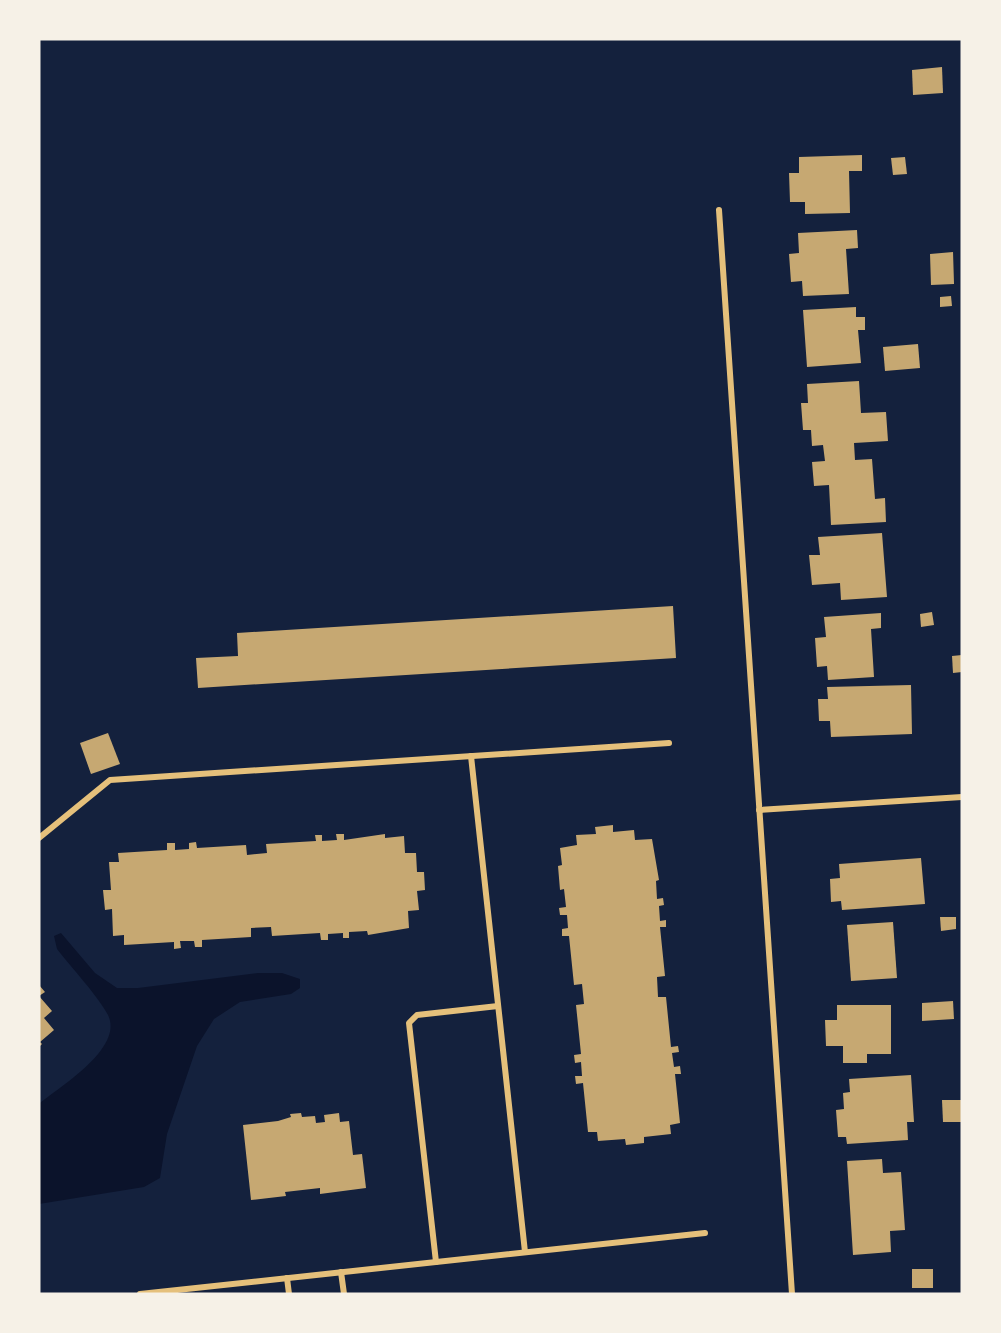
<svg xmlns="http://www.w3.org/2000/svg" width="1001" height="1333" font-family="'DejaVu Sans',sans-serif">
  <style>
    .water { fill: #0b132b }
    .building { fill: #c6a872 }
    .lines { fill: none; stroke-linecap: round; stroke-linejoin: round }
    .minor { stroke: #e5c07b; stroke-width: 6 }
  </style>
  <rect width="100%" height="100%" fill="#14213d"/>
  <path class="water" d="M 61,933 L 95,973 L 117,988 L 138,988 L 258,973 L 282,973 L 300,979 L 300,988 L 291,994 L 240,1002 L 214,1019 L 197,1046 L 167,1134 L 160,1178 L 144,1187 L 39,1204 L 39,1104 C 61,1086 124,1048 108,1015 C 98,996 71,967 57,949 L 54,936 Z"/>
  <g class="building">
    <path d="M 942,67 L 943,93 L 913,95 L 912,70 Z"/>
    <path d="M 862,155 L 862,171 L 849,171 L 850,213 L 805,214 L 805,202 L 790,202 L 789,173 L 799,173 L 799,157 Z"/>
    <path d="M 905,157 L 907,174 L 893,175 L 891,158 Z"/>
    <path d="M 857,230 L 858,248 L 846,249 L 849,294 L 803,296 L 802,281 L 791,282 L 789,254 L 799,253 L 798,233 Z"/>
    <path d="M 953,252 L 954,284 L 931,285 L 930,254 Z"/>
    <path d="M 951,296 L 952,306 L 940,307 L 940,297 Z"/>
    <path d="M 856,307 L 856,317 L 865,317 L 865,330 L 858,330 L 861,363 L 807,367 L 803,310 Z"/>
    <path d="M 918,344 L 920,368 L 885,371 L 883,347 Z"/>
    <path d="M 859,381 L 861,413 L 886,412 L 888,441 L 854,443 L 855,460 L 872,459 L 875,499 L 885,498 L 886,522 L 831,525 L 829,485 L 814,486 L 812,462 L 825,461 L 823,445 L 812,446 L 811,430 L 803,430 L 801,403 L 808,403 L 807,384 Z"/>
    <path d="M 882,533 L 887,597 L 841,600 L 840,583 L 812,585 L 809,555 L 820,555 L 818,537 Z"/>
    <path d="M 673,606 L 676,658 L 198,688 L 196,658 L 238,656 L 237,633 Z"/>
    <path d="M 932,612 L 934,625 L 921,627 L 920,614 Z"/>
    <path d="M 881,613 L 881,628 L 871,629 L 874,677 L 828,680 L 827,666 L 817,667 L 815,638 L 826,637 L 824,617 Z"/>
    <path d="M 962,655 L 962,672 L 953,673 L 952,656 Z"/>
    <path d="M 911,685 L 912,734 L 831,737 L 830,721 L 819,721 L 818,699 L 828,699 L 827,687 Z"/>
    <path d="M 108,733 L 120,764 L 91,774 L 80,743 Z"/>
    <path d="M 613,825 L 613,832 L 634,830 L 635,840 L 652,839 L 659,880 L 656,881 L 657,899 L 663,898 L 664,905 L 659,906 L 660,921 L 666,920 L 666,927 L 660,927 L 665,976 L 657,977 L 658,997 L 666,997 L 671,1047 L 678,1046 L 679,1052 L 672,1053 L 674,1067 L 680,1066 L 681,1074 L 675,1074 L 680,1123 L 670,1125 L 671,1134 L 644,1137 L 644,1143 L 626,1145 L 625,1139 L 598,1141 L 597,1132 L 588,1132 L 583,1083 L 576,1084 L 575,1076 L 582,1076 L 581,1062 L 575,1063 L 574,1055 L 581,1054 L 576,1005 L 584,1004 L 582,984 L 574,985 L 569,936 L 562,936 L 562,929 L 568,928 L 567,915 L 560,915 L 559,908 L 566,907 L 564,889 L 560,890 L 558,866 L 562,865 L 560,848 L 577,845 L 576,835 L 596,834 L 595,827 Z"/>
    <path d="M 336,834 L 344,834 L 344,840 L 385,834 L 385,838 L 404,836 L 405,853 L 416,853 L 417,872 L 424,872 L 425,890 L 417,891 L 419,910 L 408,911 L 409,928 L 368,935 L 367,931 L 349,932 L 349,938 L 343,938 L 343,933 L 328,934 L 328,940 L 321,940 L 320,933 L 272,936 L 271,927 L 251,928 L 251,937 L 202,940 L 202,947 L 195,947 L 194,941 L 180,941 L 181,948 L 174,949 L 174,942 L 124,945 L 124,935 L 113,936 L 112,909 L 105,910 L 103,890 L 111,890 L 109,862 L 119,862 L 118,853 L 167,850 L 167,843 L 175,843 L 175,850 L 189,849 L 189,843 L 196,842 L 197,848 L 246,845 L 247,855 L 267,853 L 266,844 L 316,841 L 315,835 L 322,835 L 322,841 L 337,840 Z"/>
    <path d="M 921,858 L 925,904 L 842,910 L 841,901 L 831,902 L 830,879 L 840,878 L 839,864 Z"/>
    <path d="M 940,917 L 956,917 L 956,929 L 941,931 Z"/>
    <path d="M 893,922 L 897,978 L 851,981 L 847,925 Z"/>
    <path d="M 39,985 L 45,992 L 39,996 L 52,1011 L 44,1018 L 54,1030 L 40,1042 L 42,1044 L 39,1047 Z"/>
    <path d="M 953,1001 L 954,1019 L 922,1021 L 922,1003 Z"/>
    <path d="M 837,1005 L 891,1005 L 891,1054 L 867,1054 L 867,1063 L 843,1063 L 843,1046 L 826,1046 L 825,1020 L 837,1020 Z"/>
    <path d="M 911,1075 L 914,1122 L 907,1122 L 908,1140 L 847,1144 L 846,1137 L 838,1137 L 836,1110 L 844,1109 L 843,1093 L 850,1092 L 849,1079 Z"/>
    <path d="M 942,1100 L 962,1100 L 962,1122 L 943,1122 Z"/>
    <path d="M 301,1113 L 302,1117 L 315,1116 L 316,1123 L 325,1122 L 324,1115 L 339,1113 L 340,1122 L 349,1121 L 353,1155 L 362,1154 L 366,1188 L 320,1194 L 320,1188 L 285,1192 L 286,1196 L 251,1200 L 243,1125 L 278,1121 L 291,1117 L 290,1114 Z"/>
    <path d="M 882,1159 L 883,1173 L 901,1172 L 905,1230 L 890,1231 L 891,1252 L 853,1255 L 847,1161 Z"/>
    <rect x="912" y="1269" width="21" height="19"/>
  </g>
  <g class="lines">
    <g class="minor">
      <path d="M 719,210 L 792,1294"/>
      <path d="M 471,756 L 525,1252"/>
      <path d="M 759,810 L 962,797"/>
      <path d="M 39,838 L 110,780 L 669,743"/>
      <path d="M 436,1262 L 409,1023 L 417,1015 L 498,1006"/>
      <path d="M 341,1272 L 344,1294"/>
      <path d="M 287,1278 L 289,1294"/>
      <path d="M 140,1294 L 705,1233"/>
    </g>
  </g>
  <rect width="1001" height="1333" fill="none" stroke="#f6f1e7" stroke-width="81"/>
</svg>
